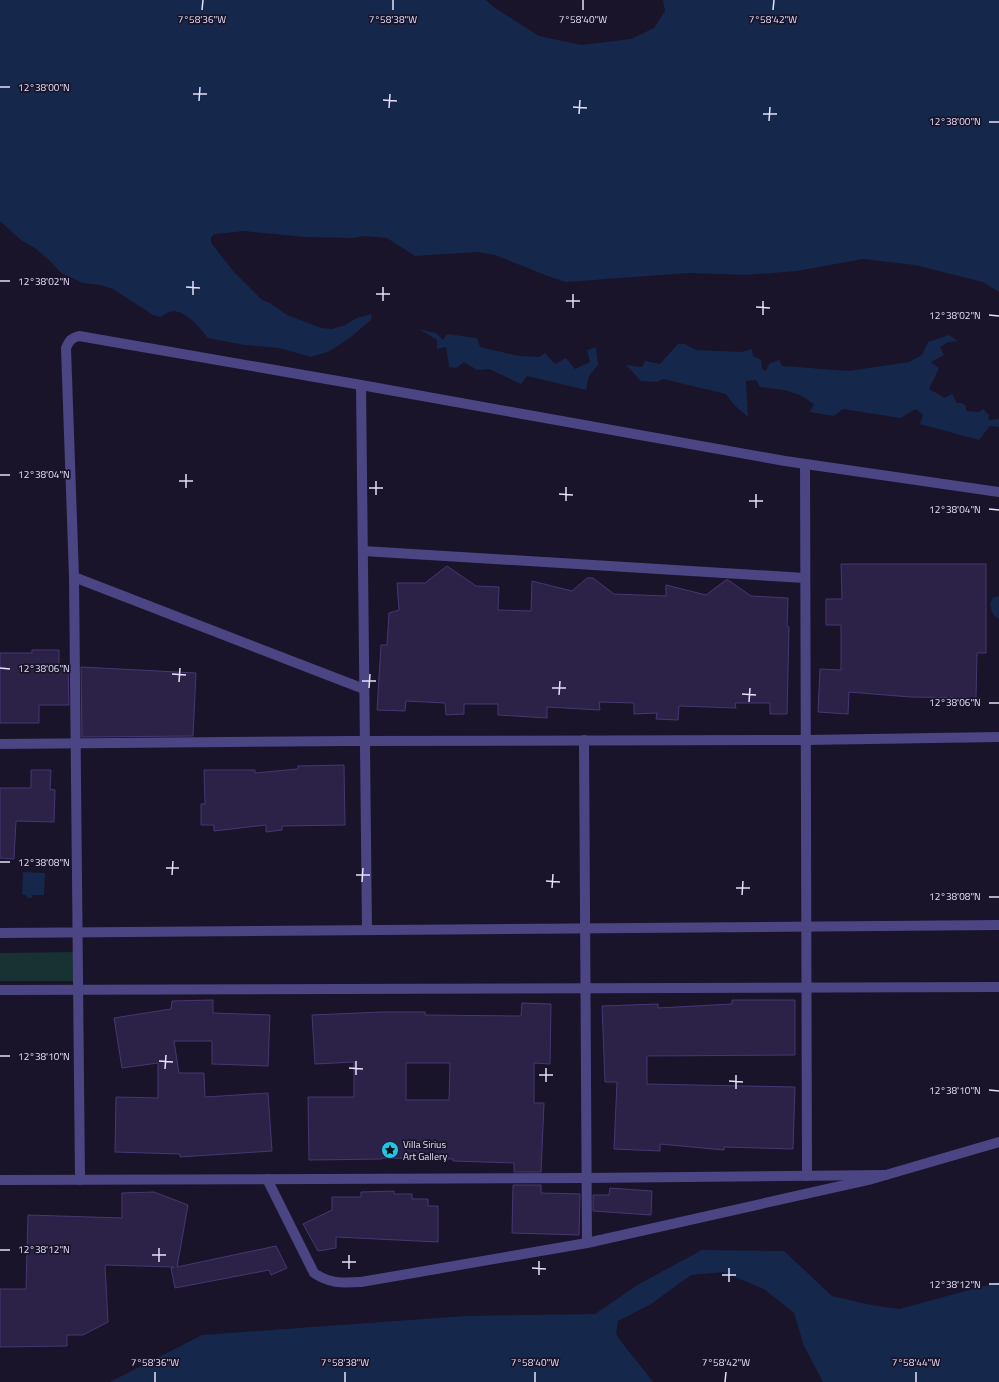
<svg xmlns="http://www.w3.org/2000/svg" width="999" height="1382" font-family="'Titillium Web',sans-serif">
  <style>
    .green { fill: #183233 }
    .water { fill: #16274c }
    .building { fill: #2c2248; stroke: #463772; fill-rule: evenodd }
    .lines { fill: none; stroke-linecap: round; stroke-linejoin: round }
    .minor { stroke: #4b4583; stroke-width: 10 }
    .ticks { fill: none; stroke: #e5e0fb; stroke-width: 1.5 }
    .labels { text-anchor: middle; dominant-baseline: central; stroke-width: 3.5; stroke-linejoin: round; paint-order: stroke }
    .poi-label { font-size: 10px; fill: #e5e0fb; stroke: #191429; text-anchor: start }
    .ticks-label { font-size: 10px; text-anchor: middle; fill: #e5e0fb; stroke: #191429; stroke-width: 3.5; stroke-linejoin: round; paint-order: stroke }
  </style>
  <rect width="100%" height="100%" fill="#191429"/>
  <path class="green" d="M 76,952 L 78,981 L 0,981 L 0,953 Z"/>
  <g class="water">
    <path d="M 0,0 L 486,0 L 495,8 L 539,36 L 581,45 L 631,39 L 654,28 L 665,11 L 663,0 L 999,0 L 999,292 L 983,282 L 915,265 L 863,259 L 797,271 L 746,275 L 688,273 L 566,282 L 548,276 L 495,255 L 478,252 L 415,256 L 387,238 L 377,237 L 364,236 L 353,238 L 305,237 L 244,231 L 215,234 L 211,237 L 211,243 L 234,272 L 262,300 L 270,303 L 287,315 L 321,328 L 332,329 L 345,325 L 357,318 L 372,314 L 371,320 L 351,337 L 330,351 L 311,357 L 279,348 L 245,345 L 208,338 C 200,328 184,307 169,312 C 166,313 163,315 161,317 L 153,315 L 113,289 L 101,285 L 83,283 L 61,273 L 50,261 L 35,248 L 21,240 L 0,221 Z"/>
    <path d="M 419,329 L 436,333 L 443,340 L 447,334 L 477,338 L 480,347 L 519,356 L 539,357 L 545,353 L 555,364 L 566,358 L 575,369 L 590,362 L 587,350 L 596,347 L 598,365 L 589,376 L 586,390 L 527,376 L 521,384 L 489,369 L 477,370 L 464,362 L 456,368 L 449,367 L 446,347 L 437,349 L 437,340 Z"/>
    <path d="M 949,335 L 958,341 L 948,342 L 940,347 L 944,355 L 931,362 L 939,368 L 929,389 L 945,398 L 952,394 L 957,403 L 962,403 L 966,406 L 966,411 L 979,412 L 983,409 L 989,415 L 988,420 L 999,419 L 999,427 L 990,426 L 979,440 L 920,424 L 923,415 L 916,409 L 900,418 L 843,409 L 834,416 L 810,412 L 814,404 L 800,395 L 784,390 L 760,387 L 756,380 L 746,381 L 748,417 L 733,404 L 726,394 L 663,379 L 657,382 L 641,381 L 626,365 L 642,367 L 645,361 L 660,364 L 678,344 L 685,344 L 696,350 L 741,352 L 752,349 L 753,356 L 761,360 L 762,369 L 766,371 L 769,364 L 779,360 L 782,366 L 849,371 L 909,362 L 922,355 L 928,342 Z"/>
    <path d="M 999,596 L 999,619 C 992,615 991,611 990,603 L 993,598 Z"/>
    <path d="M 23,872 L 45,873 L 44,895 L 33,895 L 32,898 L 28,898 L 26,895 L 22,894 Z"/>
    <path d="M 702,1250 L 784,1251 L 832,1296 L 871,1305 L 899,1309 L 999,1282 L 999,1382 L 823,1382 L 804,1346 L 794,1313 L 764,1289 L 723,1272 L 691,1275 L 651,1304 L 618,1321 L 616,1334 C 627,1351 641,1365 653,1382 L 110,1382 L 202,1335 L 465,1316 L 595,1314 L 639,1284 Z"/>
  </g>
  <g class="building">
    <path d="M 841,564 L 986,564 L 986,653 L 977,653 L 976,698 L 910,697 L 849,692 L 848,714 L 818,712 L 820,669 L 841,670 L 841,625 L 826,625 L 826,599 L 842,599 Z"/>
    <path d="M 447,566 L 476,586 L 499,587 L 498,610 L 531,611 L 532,581 L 572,591 L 587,578 L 593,578 L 614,594 L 666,596 L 666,585 L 706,595 L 726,580 L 728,580 L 751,596 L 788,598 L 787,626 L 789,627 L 787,714 L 770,714 L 770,703 L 735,703 L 736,708 L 679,706 L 678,720 L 656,719 L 657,713 L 634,714 L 634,703 L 599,702 L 600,710 L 547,707 L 547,718 L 498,715 L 498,704 L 464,704 L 464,714 L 446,715 L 445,703 L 406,701 L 405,711 L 377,710 L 381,645 L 387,645 L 389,613 L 399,610 L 397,583 L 425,583 Z"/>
    <path d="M 32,650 L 59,650 L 59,666 L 68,666 L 69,705 L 39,705 L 39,723 L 0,723 L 0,653 L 32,653 Z"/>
    <path d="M 81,667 L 196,673 L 193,736 L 82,737 Z"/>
    <path d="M 344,765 L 345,825 L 282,826 L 282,830 L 266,832 L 266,825 L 214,831 L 214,825 L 201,825 L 201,804 L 205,804 L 204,770 L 255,770 L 255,773 L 298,769 L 298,766 Z"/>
    <path d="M 31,770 L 51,770 L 50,789 L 55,790 L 54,822 L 16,821 L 14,859 L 0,858 L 0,788 L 31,788 Z"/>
    <path d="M 213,1000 L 213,1013 L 270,1015 L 268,1066 L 212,1064 L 212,1041 L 174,1041 L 179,1073 L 204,1073 L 205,1097 L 268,1093 L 272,1151 L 180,1157 L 180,1154 L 115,1152 L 116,1097 L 158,1098 L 158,1063 L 122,1068 L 114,1018 L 171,1009 L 172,1001 Z"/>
    <path d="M 732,1000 L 795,1000 L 795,1055 L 647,1056 L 647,1084 L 795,1087 L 793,1149 L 724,1147 L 724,1150 L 660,1144 L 660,1151 L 614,1149 L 617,1082 L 605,1082 L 602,1006 L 658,1004 L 658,1008 L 732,1004 Z"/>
    <path d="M 522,1003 L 551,1004 L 550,1064 L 534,1063 L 534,1103 L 544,1103 L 541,1172 L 514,1172 L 514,1163 L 453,1161 L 453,1159 L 382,1158 L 382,1159 L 309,1160 L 308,1097 L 354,1097 L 354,1062 L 315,1064 L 312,1015 L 382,1012 L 425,1012 L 425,1015 L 521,1016 ZM 406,1063 L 450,1063 L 449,1100 L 406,1100 Z"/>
    <path d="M 513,1185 L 541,1185 L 541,1193 L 580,1194 L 579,1235 L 512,1233 Z"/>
    <path d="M 610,1188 L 652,1191 L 651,1215 L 593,1211 L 593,1195 L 609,1195 Z"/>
    <path d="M 394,1191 L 394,1194 L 412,1194 L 412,1199 L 428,1199 L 428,1206 L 438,1206 L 438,1242 L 336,1237 L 336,1248 L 318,1251 L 303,1224 L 332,1210 L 332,1197 L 361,1197 L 361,1192 Z"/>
    <path d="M 154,1192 L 188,1205 L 177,1267 L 276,1246 L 287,1268 L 271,1275 L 269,1270 L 175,1288 L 171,1268 L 174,1267 L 105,1265 L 108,1322 L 83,1335 L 67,1335 L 67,1346 L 0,1347 L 0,1289 L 26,1289 L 28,1215 L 122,1218 L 122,1193 Z"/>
  </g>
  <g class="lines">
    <g class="minor">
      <path d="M 361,385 L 367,930"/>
      <path d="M 805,464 L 807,1176"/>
      <path d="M 363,551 L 805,578"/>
      <path d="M 74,577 L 364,689"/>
      <path d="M 584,740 L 587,1243"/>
      <path d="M 0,744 L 347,741 L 806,740 L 999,737"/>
      <path d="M 0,933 L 999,925"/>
      <path d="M 0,990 L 999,987"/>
      <path d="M 267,1179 L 314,1273 C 330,1284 342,1283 361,1282 L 587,1243 L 872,1179 L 999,1142"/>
      <path d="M 0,1180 L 586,1178 L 886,1175"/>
      <path d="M 80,1180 L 74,577 L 66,348 C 69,341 71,338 79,336 L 361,385 L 785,461 L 999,492"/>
    </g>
  </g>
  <path class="ticks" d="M 202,10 L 203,0M 393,10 L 393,0M 583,10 L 583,0M 773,10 L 774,0M 0,87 L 10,87M 193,94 L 207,94M 383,100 L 397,101M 199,101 L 200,87M 573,107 L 587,108M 389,108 L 390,94M 579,114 L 580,100M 763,114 L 777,114M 769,121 L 770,107M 989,122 L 999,122M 0,281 L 10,281M 186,287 L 200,288M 376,294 L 390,294M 193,295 L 193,281M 383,301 L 383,287M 566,301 L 580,301M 756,307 L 770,308M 573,308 L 573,294M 763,315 L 763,301M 989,315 L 999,316M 0,475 L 10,475M 179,481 L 193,481M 186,488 L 186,474M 369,488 L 383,488M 559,494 L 573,495M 376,495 L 376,481M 566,501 L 566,487M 749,501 L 763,501M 756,508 L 756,494M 989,509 L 999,510M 0,668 L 10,669M 172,674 L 186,675M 362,681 L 376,681M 179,682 L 180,668M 369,688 L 370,674M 552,688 L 566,688M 742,694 L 756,695M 559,695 L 560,681M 749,702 L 750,688M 989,703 L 999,703M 0,862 L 10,862M 166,868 L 179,868M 172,875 L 173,861M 356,875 L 370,875M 546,881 L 560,882M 362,882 L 363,868M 552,888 L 553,874M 736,888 L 750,888M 742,895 L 743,881M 989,897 L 999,897M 0,1056 L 10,1056M 159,1061 L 173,1062M 349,1068 L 363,1069M 165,1069 L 166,1055M 356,1075 L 356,1061M 539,1075 L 553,1075M 729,1081 L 743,1082M 546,1082 L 546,1068M 736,1089 L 736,1075M 989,1090 L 999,1091M 0,1250 L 10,1250M 152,1255 L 166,1255M 159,1262 L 159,1248M 342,1262 L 356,1262M 532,1268 L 546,1269M 349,1269 L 349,1255M 539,1275 L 539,1261M 722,1275 L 736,1275M 729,1282 L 729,1268M 989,1284 L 999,1284M 155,1382 L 155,1372M 345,1382 L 345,1372M 535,1382 L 535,1372M 725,1382 L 726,1372M 916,1382 L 916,1372"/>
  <defs>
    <g id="sight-disc" transform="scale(0.9)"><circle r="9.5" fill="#22c5e6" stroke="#191429"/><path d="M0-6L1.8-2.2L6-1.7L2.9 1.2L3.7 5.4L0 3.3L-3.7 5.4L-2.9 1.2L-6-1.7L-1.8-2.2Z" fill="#111"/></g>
  </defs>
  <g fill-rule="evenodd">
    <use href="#sight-disc" x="390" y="1150"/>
  </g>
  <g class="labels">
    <g class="poi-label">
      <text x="403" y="1144">Villa Sirius<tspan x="403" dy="12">Art Gallery</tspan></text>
    </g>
  </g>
  <g class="ticks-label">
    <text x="202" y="23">7°58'36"W</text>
    <text x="393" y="23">7°58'38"W</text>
    <text x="583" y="23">7°58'40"W</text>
    <text x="773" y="23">7°58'42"W</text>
    <text x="44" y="91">12°38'00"N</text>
    <text x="955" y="125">12°38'00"N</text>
    <text x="44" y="285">12°38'02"N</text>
    <text x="955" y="319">12°38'02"N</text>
    <text x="44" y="478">12°38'04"N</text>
    <text x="955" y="513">12°38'04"N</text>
    <text x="44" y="672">12°38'06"N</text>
    <text x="955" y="706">12°38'06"N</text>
    <text x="44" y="866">12°38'08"N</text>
    <text x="955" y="900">12°38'08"N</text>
    <text x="44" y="1060">12°38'10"N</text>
    <text x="955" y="1094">12°38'10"N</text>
    <text x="44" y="1253">12°38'12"N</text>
    <text x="955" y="1288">12°38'12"N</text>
    <text x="155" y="1366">7°58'36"W</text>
    <text x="345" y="1366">7°58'38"W</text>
    <text x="535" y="1366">7°58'40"W</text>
    <text x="726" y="1366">7°58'42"W</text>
    <text x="916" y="1366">7°58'44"W</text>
  </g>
</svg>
